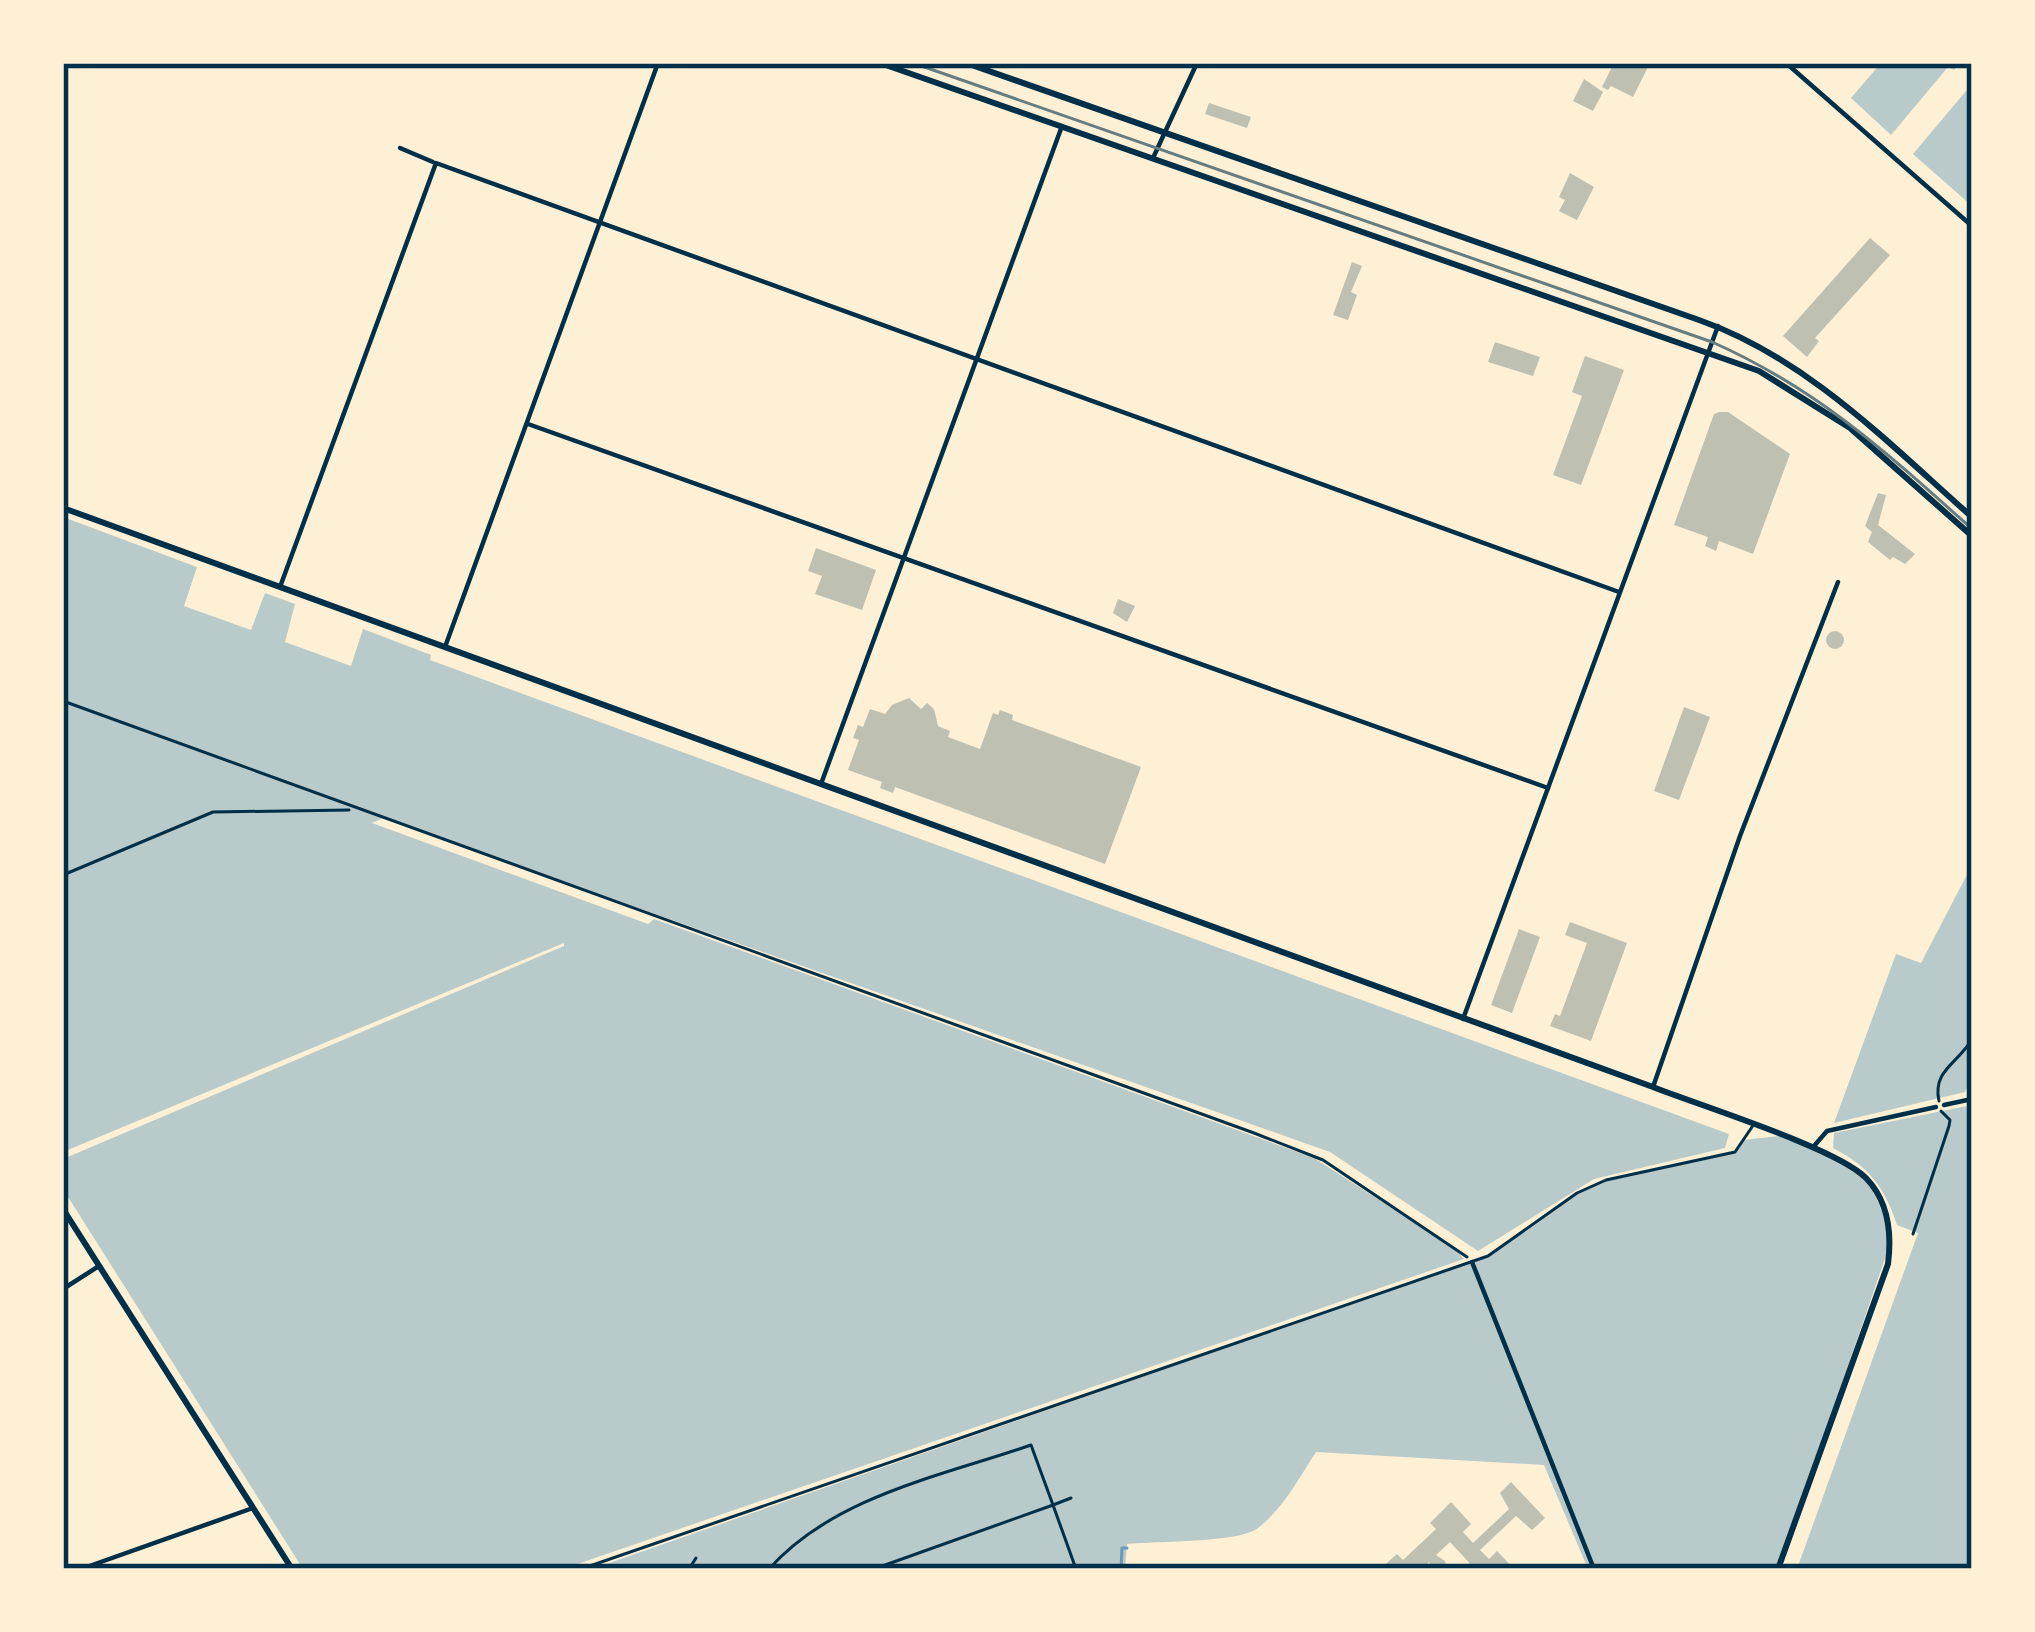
<svg xmlns="http://www.w3.org/2000/svg" width="2035" height="1632" font-family="Merriweather,serif">
  <style>
    .green { fill: #b9caca }
    .lines { fill: none; stroke-linecap: round; stroke-linejoin: round }
    .stream { stroke: #669bbc; stroke-width: 3 }
    .building { fill: #bec0b2 }
    .path { stroke: #003049; stroke-width: 3 }
    .service { stroke: #003049; stroke-width: 3 }
    .minor { stroke: #003049; stroke-width: 4.5 }
    .tertiary { stroke: #003049; stroke-width: 6 }
    .secondary { stroke: #003049; stroke-width: 6 }
    .tram { stroke: #657d81; stroke-width: 3 }
    .neatline { fill: none; stroke: #003049; stroke-width: 4.5 }
  </style>
  <rect width="100%" height="100%" fill="#fdf0d5"/>
  <g class="green">
    <path d="M 1881,63 L 1960,63 L 1954,70 L 1948,67 L 1891,135 L 1851,98 Z"/>
    <path d="M 1972,84 L 1972,206 L 1913,154 Z"/>
    <path d="M 63,517 L 197,567 L 184,606 L 251,630 L 265,593 L 295,604 L 285,642 L 351,666 L 363,629 L 431,655 L 430,660 L 1729,1134 L 1725,1148 L 1594,1179 L 1478,1251 L 1330,1152 L 383,818 L 372,823 L 648,924 L 654,919 L 1314,1158 L 1454,1248 L 1464,1259 L 563,1569 L 303,1569 L 63,1189 L 63,1159 L 564,946 L 564,943 L 63,1152 Z"/>
    <path d="M 1972,865 L 1972,1076 L 1965,1092 L 1834,1123 L 1896,954 L 1921,963 Z"/>
    <path d="M 1972,1105 L 1972,1569 L 1797,1569 L 1918,1233 L 1897,1225 C 1885,1187 1868,1166 1833,1148 L 1834,1133 Z"/>
    <path d="M 1780,1136 C 1848,1166 1872,1163 1891,1241 L 1778,1569 L 1588,1569 L 1544,1465 L 1316,1452 C 1299,1478 1283,1509 1258,1528 C 1239,1543 1157,1541 1127,1544 L 1125,1569 L 592,1569 L 1488,1256 L 1577,1193 L 1606,1180 L 1735,1152 L 1743,1140 Z"/>
  </g>
  <g class="lines">
    <path class="stream" d="M 1121,1569 L 1122,1548 L 1127,1548"/>
  </g>
  <g class="building">
    <path d="M 1614,63 L 1650,63 L 1633,97 L 1611,86 L 1608,90 L 1602,87 Z"/>
    <path d="M 1584,79 L 1603,92 L 1593,111 L 1573,101 Z"/>
    <path d="M 1209,103 L 1251,117 L 1247,128 L 1205,114 Z"/>
    <path d="M 1570,173 L 1594,187 L 1577,220 L 1559,211 L 1565,200 L 1559,197 Z"/>
    <path d="M 1870,238 L 1890,255 L 1815,338 L 1819,341 L 1807,357 L 1783,336 Z"/>
    <path d="M 1352,262 L 1362,266 L 1351,292 L 1357,295 L 1348,320 L 1333,315 Z"/>
    <path d="M 1495,342 L 1540,357 L 1533,376 L 1488,362 Z"/>
    <path d="M 1585,356 L 1624,370 L 1581,485 L 1553,475 L 1582,396 L 1572,392 Z"/>
    <path d="M 1719,412 L 1728,412 L 1790,454 L 1753,554 L 1719,541 L 1716,551 L 1705,546 L 1708,537 L 1674,525 L 1714,414 Z"/>
    <path d="M 1878,493 L 1886,495 L 1878,525 L 1915,554 L 1905,564 L 1893,557 L 1890,560 L 1868,542 L 1872,532 L 1865,526 Z"/>
    <path d="M 816,548 L 876,570 L 862,610 L 815,594 L 822,576 L 808,571 Z"/>
    <path d="M 1118,599 L 1135,606 L 1127,622 L 1113,613 Z"/>
    <circle cx="1835" cy="640" r="9"/>
    <path d="M 909,698 L 921,709 L 927,703 L 934,709 L 938,726 L 950,731 L 948,737 L 980,749 L 993,713 L 998,715 L 1000,710 L 1013,715 L 1012,720 L 1141,767 L 1105,864 L 895,787 L 893,793 L 880,788 L 882,782 L 848,770 L 859,740 L 853,738 L 858,725 L 863,727 L 870,709 L 885,714 L 892,705 Z"/>
    <path d="M 1684,707 L 1710,717 L 1679,800 L 1654,791 Z"/>
    <path d="M 1570,922 L 1627,943 L 1591,1041 L 1550,1026 L 1555,1014 L 1560,1016 L 1587,943 L 1565,935 Z"/>
    <path d="M 1519,929 L 1540,937 L 1512,1013 L 1491,1005 Z"/>
    <path d="M 1511,1482 L 1545,1518 L 1532,1530 L 1516,1516 L 1480,1550 L 1489,1559 L 1497,1551 L 1514,1569 L 1475,1569 L 1450,1542 L 1436,1555 L 1445,1561 L 1447,1569 L 1432,1569 L 1429,1562 L 1422,1569 L 1380,1569 L 1397,1554 L 1403,1560 L 1436,1529 L 1430,1523 L 1451,1502 L 1471,1524 L 1463,1532 L 1473,1543 L 1509,1509 L 1500,1493 Z"/>
  </g>
  <g class="lines">
    <g class="path">
      <path d="M 63,701 L 1254,1133 L 1323,1160 L 1467,1257"/>
      <path d="M 63,875 L 213,812 L 349,810"/>
      <path d="M 1939,1101 C 1932,1070 1959,1063 1972,1039"/>
      <path d="M 1913,1234 L 1949,1126 L 1950,1120 L 1941,1111"/>
      <path d="M 689,1569 L 696,1558"/>
      <path d="M 769,1569 C 834,1496 942,1476 1031,1445 L 1053,1505 L 1071,1498"/>
      <path d="M 874,1569 L 1053,1505 L 1076,1569"/>
    </g>
    <path class="service" d="M 581,1569 L 1488,1256 L 1577,1193 L 1606,1180 L 1735,1152 L 1752,1127"/>
    <g class="minor">
      <path d="M 1786,63 L 1972,226"/>
      <path d="M 400,148 L 433,162"/>
      <path d="M 1153,158 L 1197,63"/>
      <path d="M 528,424 L 1548,788"/>
      <path d="M 280,587 L 436,163 L 1619,592"/>
      <path d="M 445,647 L 658,63"/>
      <path d="M 821,784 L 1062,126"/>
      <path d="M 1463,1019 L 1718,326"/>
      <path d="M 1653,1087 L 1740,836 L 1838,582"/>
      <path d="M 1944,1105 L 1972,1099"/>
      <path d="M 1814,1146 L 1827,1131 L 1936,1107"/>
      <path d="M 1472,1262 L 1594,1569"/>
      <path d="M 63,1289 L 99,1266"/>
      <path d="M 81,1569 L 253,1508"/>
    </g>
    <g class="tertiary">
      <path d="M 63,508 L 1653,1087 C 1698,1105 1837,1148 1866,1178 C 1889,1202 1892,1233 1888,1264 L 1778,1569"/>
      <path d="M 63,1209 L 292,1569"/>
    </g>
    <g class="secondary">
      <path d="M 880,63 L 1759,371 L 1850,428 L 1972,536"/>
      <path d="M 966,63 L 1699,320 C 1807,358 1888,443 1972,517"/>
    </g>
    <path class="tram" d="M 913,63 L 1712,342 C 1818,389 1887,453 1972,529"/>
  </g>
  <rect width="2035" height="1632" fill="none" stroke="#fdf0d5" stroke-width="132"/>
  <rect x="66" y="66" width="1903" height="1500" class="neatline"/>
</svg>
